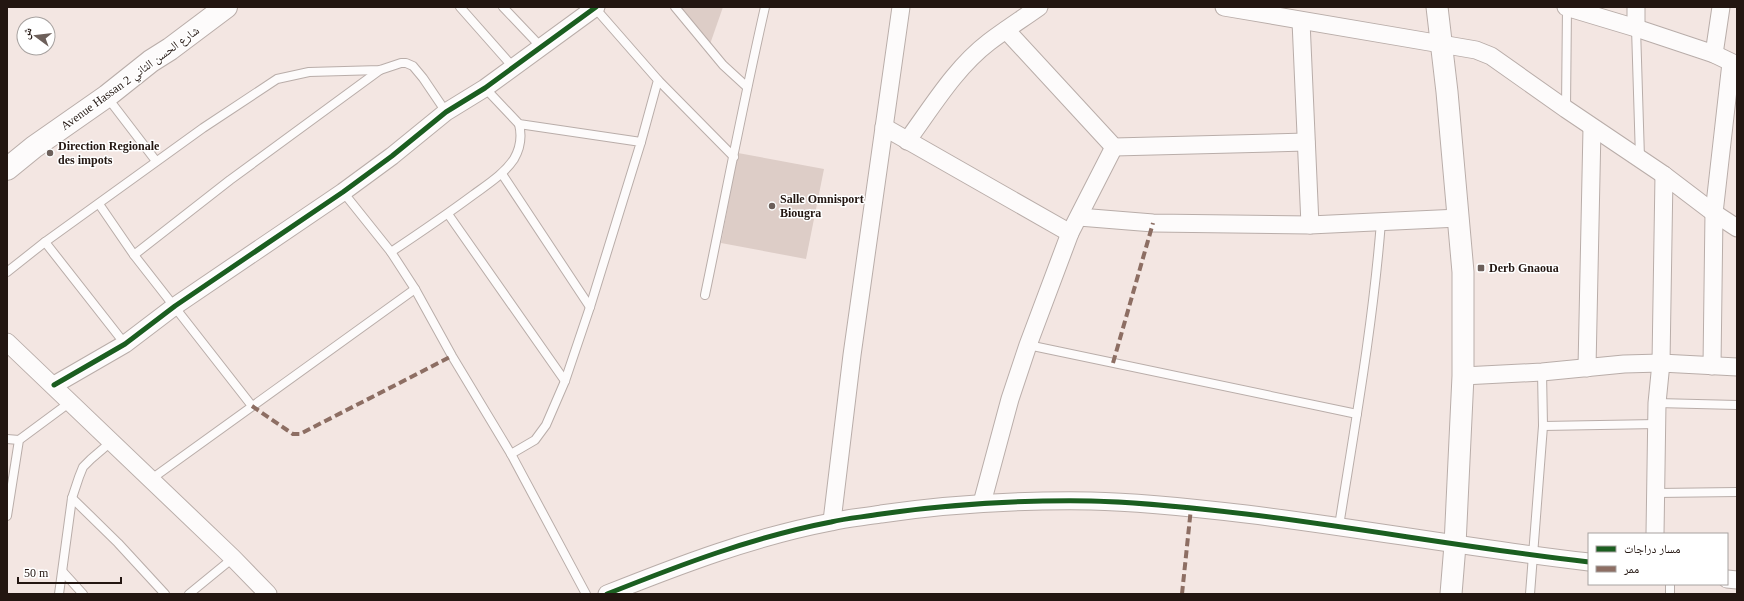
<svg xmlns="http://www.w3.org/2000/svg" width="1744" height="601" font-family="'Times New Roman','Noto Naskh Arabic',serif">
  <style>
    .building { fill: #ddcdc7 }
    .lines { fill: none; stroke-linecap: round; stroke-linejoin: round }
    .service-casing { stroke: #b9ada9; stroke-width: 10 }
    .minor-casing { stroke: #b9ada9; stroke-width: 19 }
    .tertiary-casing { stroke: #b9ada9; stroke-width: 23 }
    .secondary-casing { stroke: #b9ada9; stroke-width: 24 }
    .service { stroke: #fdfbfb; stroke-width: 8 }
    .minor { stroke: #fdfbfb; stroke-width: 17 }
    .tertiary { stroke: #fdfbfb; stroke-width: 21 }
    .secondary { stroke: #fdfbfb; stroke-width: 22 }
    .quiet { stroke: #8d6e63; stroke-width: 4; stroke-dasharray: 8 4; stroke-linecap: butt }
    .cycleway-casing { stroke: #fff; stroke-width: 8 }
    .cycleway { stroke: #1b5e20; stroke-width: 5 }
    .poi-dot { fill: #6c5f5a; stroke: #fff; stroke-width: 1.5 }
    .labels { text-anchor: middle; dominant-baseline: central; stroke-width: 3; stroke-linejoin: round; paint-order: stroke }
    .street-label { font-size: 12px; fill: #231611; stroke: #fff }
    .poi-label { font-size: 12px; font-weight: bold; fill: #231611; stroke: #fff; text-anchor: start }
  </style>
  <rect width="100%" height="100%" fill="#f3e6e2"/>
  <g class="building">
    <path d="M 678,7 L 723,7 L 709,47 Z"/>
    <path d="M 738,153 L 824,169 L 806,259 L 721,243 Z"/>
  </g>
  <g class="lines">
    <g class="service-casing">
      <g id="service">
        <path d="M 460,7 L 513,67"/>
        <path d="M 503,7 L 542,48"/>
        <path d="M 675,7 L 723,65 L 747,87"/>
        <path d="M 595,8 L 658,80 L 641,142"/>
        <path d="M 1636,28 L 1640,158"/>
        <path d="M 658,80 L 734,157"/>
        <path d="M 485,88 L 519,124 L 641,142 L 590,307 L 565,381 L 546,425 L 535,440 L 511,454"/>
        <path d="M 107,97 L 156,161"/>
        <path d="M 1566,108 L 1567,7"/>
        <path d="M 502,174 L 590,307"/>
        <path d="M 343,192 L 391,252 L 415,289 L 452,356 L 511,454 L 586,594"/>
        <path d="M 99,204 L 134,255 L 252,406"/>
        <path d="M 448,214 L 565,381"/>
        <path d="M 45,242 L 125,344"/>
        <path d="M 391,252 C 418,234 446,215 473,195 C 488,184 504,174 514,159 C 521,147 522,136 519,124"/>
        <path d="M 134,255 L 230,180 L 380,70"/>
        <path d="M 7,272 L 45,242 L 203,128 L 277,79 L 309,72 L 380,70 L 401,63 L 406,63 L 413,66 L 423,78 L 446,112"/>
        <path d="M 705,295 C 725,199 743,103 765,7"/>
        <path d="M 1028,345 L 1357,414"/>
        <path d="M 1657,403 L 1737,405"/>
        <path d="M 1543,426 L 1657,424"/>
        <path d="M 7,439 L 19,440"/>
        <path d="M 150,480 L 415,289"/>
        <path d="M 1657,493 L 1737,492"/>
        <path d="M 72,498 L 118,543 L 165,594"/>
        <path d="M 7,516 L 19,440 L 69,403"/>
        <path d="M 1339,526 C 1355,425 1373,324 1381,222"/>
        <path d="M 63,572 L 83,594"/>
        <path d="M 59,594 L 72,498 L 79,477 L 83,467 L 91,459 L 112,441"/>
        <path d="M 189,594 L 233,558"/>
        <path d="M 1530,594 L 1543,426 L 1542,372"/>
        <path d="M 1670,594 L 1670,584"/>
      </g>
    </g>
    <g class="minor-casing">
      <g id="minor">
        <path d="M 1224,7 L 1441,44 L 1476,50 L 1491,56 L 1566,109 L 1664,175 L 1714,213 L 1737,228"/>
        <path d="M 1566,7 L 1636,28 L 1714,54 L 1737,65"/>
        <path d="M 1301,21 L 1310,225"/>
        <path d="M 1636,28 L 1636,7"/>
        <path d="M 1006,30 L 1114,147 L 1306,142"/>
        <path d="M 1714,54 L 1721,7"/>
        <path d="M 884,127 L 1070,233"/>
        <path d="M 907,141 C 932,107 955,68 989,42 C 1005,30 1022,19 1039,7"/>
        <path d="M 1079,217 L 1153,223 L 1310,225 L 1459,218"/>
        <path d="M 7,342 L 233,558 L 268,594"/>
        <path d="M 1712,366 L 1714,213 L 1731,63"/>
        <path d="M 1587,368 L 1592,128"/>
        <path d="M 1463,376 L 1542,372 L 1624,364 L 1661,363 L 1737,367"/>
        <path d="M 54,385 L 125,344 L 175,306 L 343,192 L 392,156 L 446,112 L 485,88 L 596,7"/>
        <path d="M 982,503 L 1010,399 L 1028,345 L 1070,233 L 1114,147"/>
        <path d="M 832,521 L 852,355 L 901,7"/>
        <path d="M 1655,534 L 1657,403 L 1661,363 L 1664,175"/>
        <path d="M 1727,579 L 1737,580"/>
        <path d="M 607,594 C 680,565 753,537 831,522 C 847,518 864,517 881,514 C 950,504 1020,500 1091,501 C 1142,502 1195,508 1246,514 C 1361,528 1474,549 1589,562"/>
      </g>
    </g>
    <g class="tertiary-casing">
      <path id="tertiary" d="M 1437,7 L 1447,92 L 1463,272 L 1463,376 L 1455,545 L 1451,594"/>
    </g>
    <g class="secondary-casing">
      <path id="secondary" d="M 7,169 L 34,147 L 107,96 L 151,61 L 170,49 L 226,7"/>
    </g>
    <use href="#service" class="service"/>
    <use href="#minor" class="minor"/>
    <use href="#tertiary" class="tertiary"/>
    <use href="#secondary" class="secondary"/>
    <g class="quiet">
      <path d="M 1113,363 L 1153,223"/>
      <path d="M 252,406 L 287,430 L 293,434 L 300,434 L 452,356"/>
      <path d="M 1182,594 L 1191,508"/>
    </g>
    <g class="cycleway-casing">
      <g id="cycleway">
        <path d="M 54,385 L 125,344 L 175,306 L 343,192 L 392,156 L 446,112 L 485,88 L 596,7"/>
        <path d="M 607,594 C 680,565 753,537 831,522 C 847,518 864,517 881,514 C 950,504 1020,500 1091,501 C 1142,502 1195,508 1246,514 C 1361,528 1474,549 1589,562"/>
      </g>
    </g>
    <use href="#cycleway" class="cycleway"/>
  </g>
  <g class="poi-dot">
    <circle cx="50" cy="153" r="4"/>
    <circle cx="772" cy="206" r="4"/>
    <rect x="1477" y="264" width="8" height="8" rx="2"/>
  </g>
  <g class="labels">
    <g class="street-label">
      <text transform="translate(130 78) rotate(-36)">Avenue Hassan 2 شارع الحسن الثاني</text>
    </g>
    <g class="poi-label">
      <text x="58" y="146">Direction Regionale<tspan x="58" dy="14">des impots</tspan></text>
      <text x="780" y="199">Salle Omnisport<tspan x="780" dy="14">Biougra</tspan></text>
      <text x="1489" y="268">Derb Gnaoua</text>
    </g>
  </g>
  <rect width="1744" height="601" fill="none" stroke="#231611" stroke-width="16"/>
  <rect x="1588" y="533" width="140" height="52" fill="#ffffff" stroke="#a7a2a0"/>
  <rect x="1596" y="546" width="20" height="6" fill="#1b5e20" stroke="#a7a2a0"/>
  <text x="1624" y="553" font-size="12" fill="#231611">مسار دراجات</text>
  <rect x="1596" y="566" width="20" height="6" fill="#8d6e63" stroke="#a7a2a0"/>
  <text x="1624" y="573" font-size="12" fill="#231611">ممر</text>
  <g transform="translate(36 36) rotate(285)"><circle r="19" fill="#ffffff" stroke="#a7a2a0"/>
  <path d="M0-3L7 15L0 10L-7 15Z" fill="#6c5f5a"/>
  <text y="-6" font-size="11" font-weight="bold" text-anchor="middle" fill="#231611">ش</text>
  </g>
  <path d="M18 577v6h103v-6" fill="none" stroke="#231611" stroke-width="2"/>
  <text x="24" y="577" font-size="12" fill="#231611" stroke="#ffffff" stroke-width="3" paint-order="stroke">50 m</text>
</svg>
